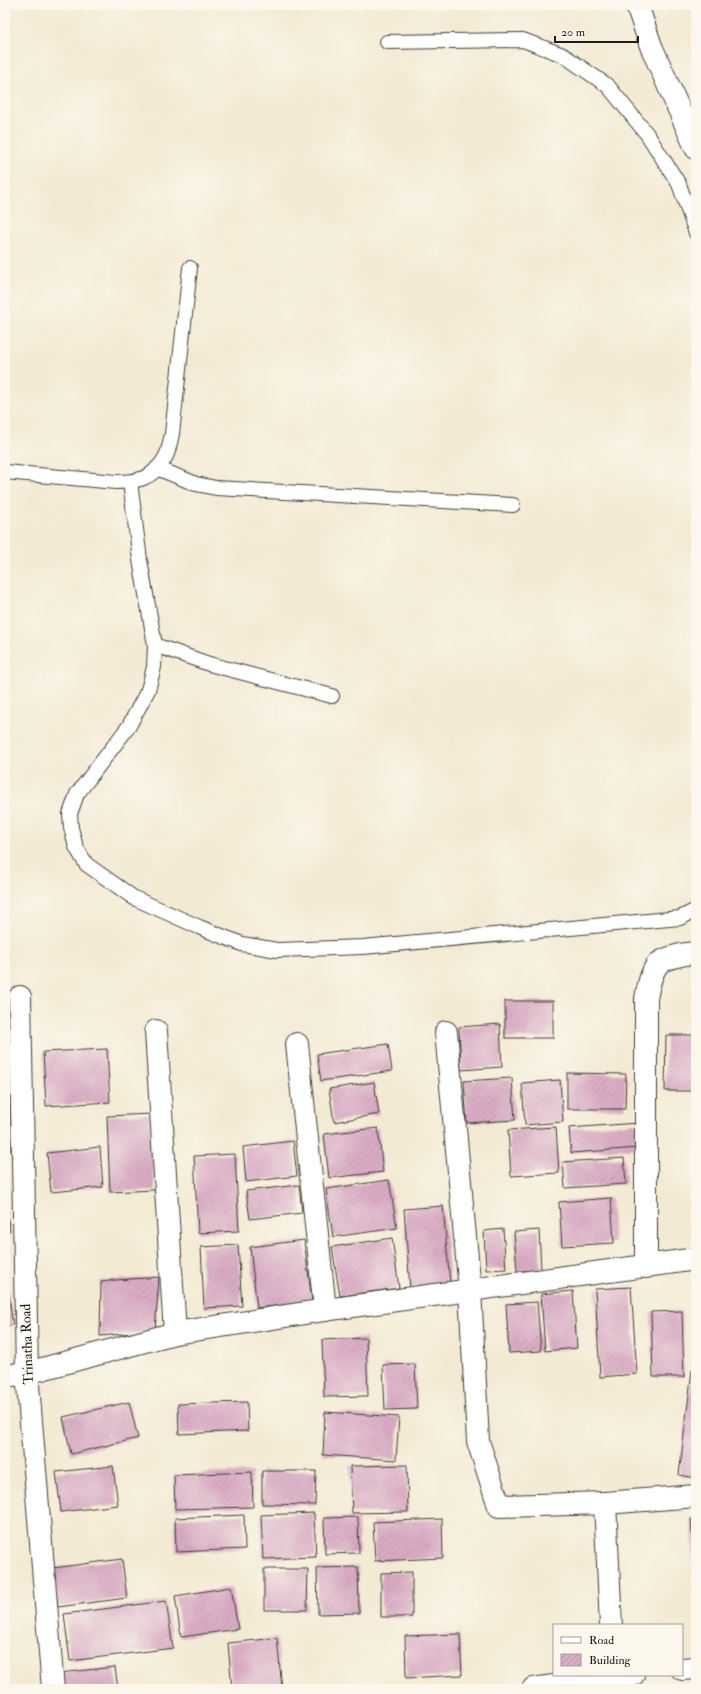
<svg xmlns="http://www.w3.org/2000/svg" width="701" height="1694" font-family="'IM FELL Double Pica',serif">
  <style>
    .building { fill: url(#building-hatch) }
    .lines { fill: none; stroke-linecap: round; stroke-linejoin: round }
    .lane-casing { stroke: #3c3b37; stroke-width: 16 }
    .street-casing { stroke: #3c3b37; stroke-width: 24 }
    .lane { stroke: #fff; stroke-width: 14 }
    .street { stroke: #fff; stroke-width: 22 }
    .labels { text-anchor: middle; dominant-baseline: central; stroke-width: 3; stroke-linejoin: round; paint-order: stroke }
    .street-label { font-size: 14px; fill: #1c1c1c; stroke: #fbf7ec }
  </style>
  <defs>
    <pattern id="building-hatch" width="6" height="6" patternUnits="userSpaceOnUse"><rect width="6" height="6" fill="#daabc4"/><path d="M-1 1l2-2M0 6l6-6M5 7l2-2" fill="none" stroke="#ba93a8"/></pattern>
  </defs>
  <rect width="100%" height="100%" fill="#fbf7ec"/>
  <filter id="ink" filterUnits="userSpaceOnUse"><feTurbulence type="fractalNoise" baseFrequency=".025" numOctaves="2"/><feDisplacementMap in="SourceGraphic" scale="8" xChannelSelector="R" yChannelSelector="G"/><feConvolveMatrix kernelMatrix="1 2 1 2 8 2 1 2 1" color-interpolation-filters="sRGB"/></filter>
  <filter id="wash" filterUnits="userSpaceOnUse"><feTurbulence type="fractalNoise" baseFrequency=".012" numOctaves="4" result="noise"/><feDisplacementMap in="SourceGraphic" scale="16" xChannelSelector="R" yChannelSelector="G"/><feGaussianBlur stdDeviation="0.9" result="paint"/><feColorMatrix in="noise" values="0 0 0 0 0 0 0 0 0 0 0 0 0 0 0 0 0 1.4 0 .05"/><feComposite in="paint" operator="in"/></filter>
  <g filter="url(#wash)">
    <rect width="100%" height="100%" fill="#f3ead3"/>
    <g id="blocks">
      <g class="building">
        <rect x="505" y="1001" width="48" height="37"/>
        <path d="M 500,1024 L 502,1067 L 461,1070 L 459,1027 Z"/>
        <path d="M 666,1035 L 696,1035 L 696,1091 L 665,1091 Z"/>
        <path d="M 388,1044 L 392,1071 L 321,1081 L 317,1054 Z"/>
        <path d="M 107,1049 L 110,1102 L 46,1106 L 43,1052 Z"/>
        <path d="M 5,1065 L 17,1066 L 15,1099 L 5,1098 Z"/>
        <path d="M 567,1073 L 626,1074 L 625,1109 L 567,1109 Z"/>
        <path d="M 512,1078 L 515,1120 L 467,1123 L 464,1081 Z"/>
        <path d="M 560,1080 L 563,1122 L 525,1125 L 522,1083 Z"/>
        <path d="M 374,1082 L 379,1114 L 334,1122 L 329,1089 Z"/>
        <path d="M 5,1104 L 9,1104 L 11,1150 L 5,1151 Z"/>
        <path d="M 151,1114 L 155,1190 L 110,1192 L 107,1116 Z"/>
        <path d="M 638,1123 L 639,1148 L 571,1153 L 569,1128 Z"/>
        <path d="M 556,1127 L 559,1173 L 511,1176 L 508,1130 Z"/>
        <path d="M 378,1128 L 383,1172 L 329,1178 L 324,1134 Z"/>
        <path d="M 293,1141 L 297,1176 L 246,1182 L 243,1147 Z"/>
        <path d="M 100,1147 L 103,1187 L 51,1192 L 47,1153 Z"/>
        <path d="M 235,1154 L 239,1231 L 198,1233 L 194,1156 Z"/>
        <path d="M 624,1158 L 626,1184 L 565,1188 L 563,1162 Z"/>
        <path d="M 389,1180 L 397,1228 L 333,1237 L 326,1189 Z"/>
        <path d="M 299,1185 L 302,1213 L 250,1219 L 246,1191 Z"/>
        <path d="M 611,1198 L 614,1243 L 562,1246 L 559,1202 Z"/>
        <path d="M 5,1205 L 10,1231 L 5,1232 Z"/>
        <path d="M 443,1206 L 450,1284 L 410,1288 L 404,1209 Z"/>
        <path d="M 503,1229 L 506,1269 L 486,1270 L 484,1231 Z"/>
        <path d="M 539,1230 L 541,1270 L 517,1271 L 514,1232 Z"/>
        <path d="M 392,1238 L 399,1288 L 340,1296 L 332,1247 Z"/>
        <path d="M 304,1240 L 312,1302 L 257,1308 L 250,1247 Z"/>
        <path d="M 238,1245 L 242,1306 L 204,1308 L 201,1247 Z"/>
        <path d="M 159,1277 L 155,1331 L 100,1336 L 101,1281 Z"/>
        <path d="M 7,1283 L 13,1325 L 5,1326 L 5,1284 Z"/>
        <path d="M 631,1287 L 637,1374 L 600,1377 L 595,1289 Z"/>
        <path d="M 573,1291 L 577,1348 L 545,1351 L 541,1294 Z"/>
        <path d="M 537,1302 L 541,1351 L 509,1353 L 506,1304 Z"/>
        <path d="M 682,1311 L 684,1377 L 653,1377 L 651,1312 Z"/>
        <path d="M 366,1338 L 368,1396 L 324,1397 L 322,1340 Z"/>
        <path d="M 415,1364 L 417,1409 L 385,1410 L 383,1365 Z"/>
        <path d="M 692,1370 L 696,1371 L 696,1478 L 679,1475 Z"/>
        <path d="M 129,1402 L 138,1438 L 71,1454 L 63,1417 Z"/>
        <path d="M 247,1402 L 248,1431 L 179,1434 L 178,1404 Z"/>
        <path d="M 325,1412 L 399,1417 L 396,1460 L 323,1455 Z"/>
        <path d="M 407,1465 L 408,1512 L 352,1513 L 350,1466 Z"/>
        <path d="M 113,1466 L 118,1505 L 61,1512 L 56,1472 Z"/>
        <path d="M 262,1471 L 316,1471 L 315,1505 L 262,1504 Z"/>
        <path d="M 252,1472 L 253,1507 L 175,1509 L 174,1475 Z"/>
        <path d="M 314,1513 L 316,1557 L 263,1559 L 261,1515 Z"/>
        <path d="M 244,1515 L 245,1549 L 176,1552 L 175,1518 Z"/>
        <path d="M 358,1517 L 359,1553 L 325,1554 L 324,1518 Z"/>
        <path d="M 442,1519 L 443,1558 L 375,1561 L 373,1522 Z"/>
        <path d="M 691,1519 L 696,1519 L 696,1583 L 695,1583 Z"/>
        <path d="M 122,1559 L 127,1598 L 58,1607 L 53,1568 Z"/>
        <path d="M 358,1567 L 359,1613 L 318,1614 L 317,1568 Z"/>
        <path d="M 264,1569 L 308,1569 L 307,1610 L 264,1610 Z"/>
        <path d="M 412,1572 L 412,1617 L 381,1617 L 381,1573 Z"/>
        <path d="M 231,1587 L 238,1629 L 181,1637 L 175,1596 Z"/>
        <path d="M 166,1601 L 173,1648 L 70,1661 L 64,1614 Z"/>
        <path d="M 460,1634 L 462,1675 L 406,1678 L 405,1636 Z"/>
        <path d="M 277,1638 L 282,1689 L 232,1689 L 228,1643 Z"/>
        <path d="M 115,1667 L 118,1689 L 60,1689 L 59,1673 Z"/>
      </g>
    </g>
  </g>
  <g filter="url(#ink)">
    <use href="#blocks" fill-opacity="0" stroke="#3c3b37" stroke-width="1"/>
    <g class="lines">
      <g class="lane-casing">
        <g id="lane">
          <path d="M 387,42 L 523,40 L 563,55 L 608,86 L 647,134 L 679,184 L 696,233"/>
          <path d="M 157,468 L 196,484 L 216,488 L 513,505"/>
          <path d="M 5,472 L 116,482 C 137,482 153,479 165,458 C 169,452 170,441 172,434 L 190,268"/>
          <path d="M 130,482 L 140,560 L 155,645 L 154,667 L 148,690 L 129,726 L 77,794 L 70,814 L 71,828 L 76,847 L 86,864 L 134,898 L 199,927 L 242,944 L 277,950 L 363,947 L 680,918 L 696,910"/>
          <path d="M 155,645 L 209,664 L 332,696"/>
        </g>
      </g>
      <g class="street-casing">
        <g id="street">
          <path d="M 637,5 L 651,46 L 696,148"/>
          <path d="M 20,997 L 27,1373 L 53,1689"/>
          <path d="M 156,1031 L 175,1333"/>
          <path d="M 446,1032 L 470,1290 L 478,1441 L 499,1506 L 605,1503 L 611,1625"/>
          <path d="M 297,1044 L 325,1310"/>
          <path d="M 646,1267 L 646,999 C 648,988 650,975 657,965 C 662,958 687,953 696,953"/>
          <path d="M 5,1376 L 27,1373 L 175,1333 L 325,1310 L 696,1259"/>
          <path d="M 605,1503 L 696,1496"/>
          <path d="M 682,1669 L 696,1668"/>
          <path d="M 533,1689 L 633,1675"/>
        </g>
      </g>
      <use href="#lane" class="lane"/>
      <use href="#street" class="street"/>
    </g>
  </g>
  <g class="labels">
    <g class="street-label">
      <text transform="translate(27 1344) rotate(-92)">Trinatha Road</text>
    </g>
  </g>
  <rect width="701" height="1694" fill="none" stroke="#fbf7ec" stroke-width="20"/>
  <rect x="553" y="1624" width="130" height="52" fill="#fbf7ec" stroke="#a29f99"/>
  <rect x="561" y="1637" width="20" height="6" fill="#ffffff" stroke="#a29f99"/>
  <text x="589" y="1644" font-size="12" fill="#1c1c1c">Road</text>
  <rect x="561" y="1654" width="20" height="12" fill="url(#building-hatch)" stroke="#a29f99"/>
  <text x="589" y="1664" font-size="12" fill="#1c1c1c">Building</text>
  <path d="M555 36v6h83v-6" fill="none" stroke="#1c1c1c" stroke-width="2"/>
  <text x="561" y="36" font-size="12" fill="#1c1c1c" stroke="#fbf7ec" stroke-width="3" paint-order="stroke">20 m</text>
</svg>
